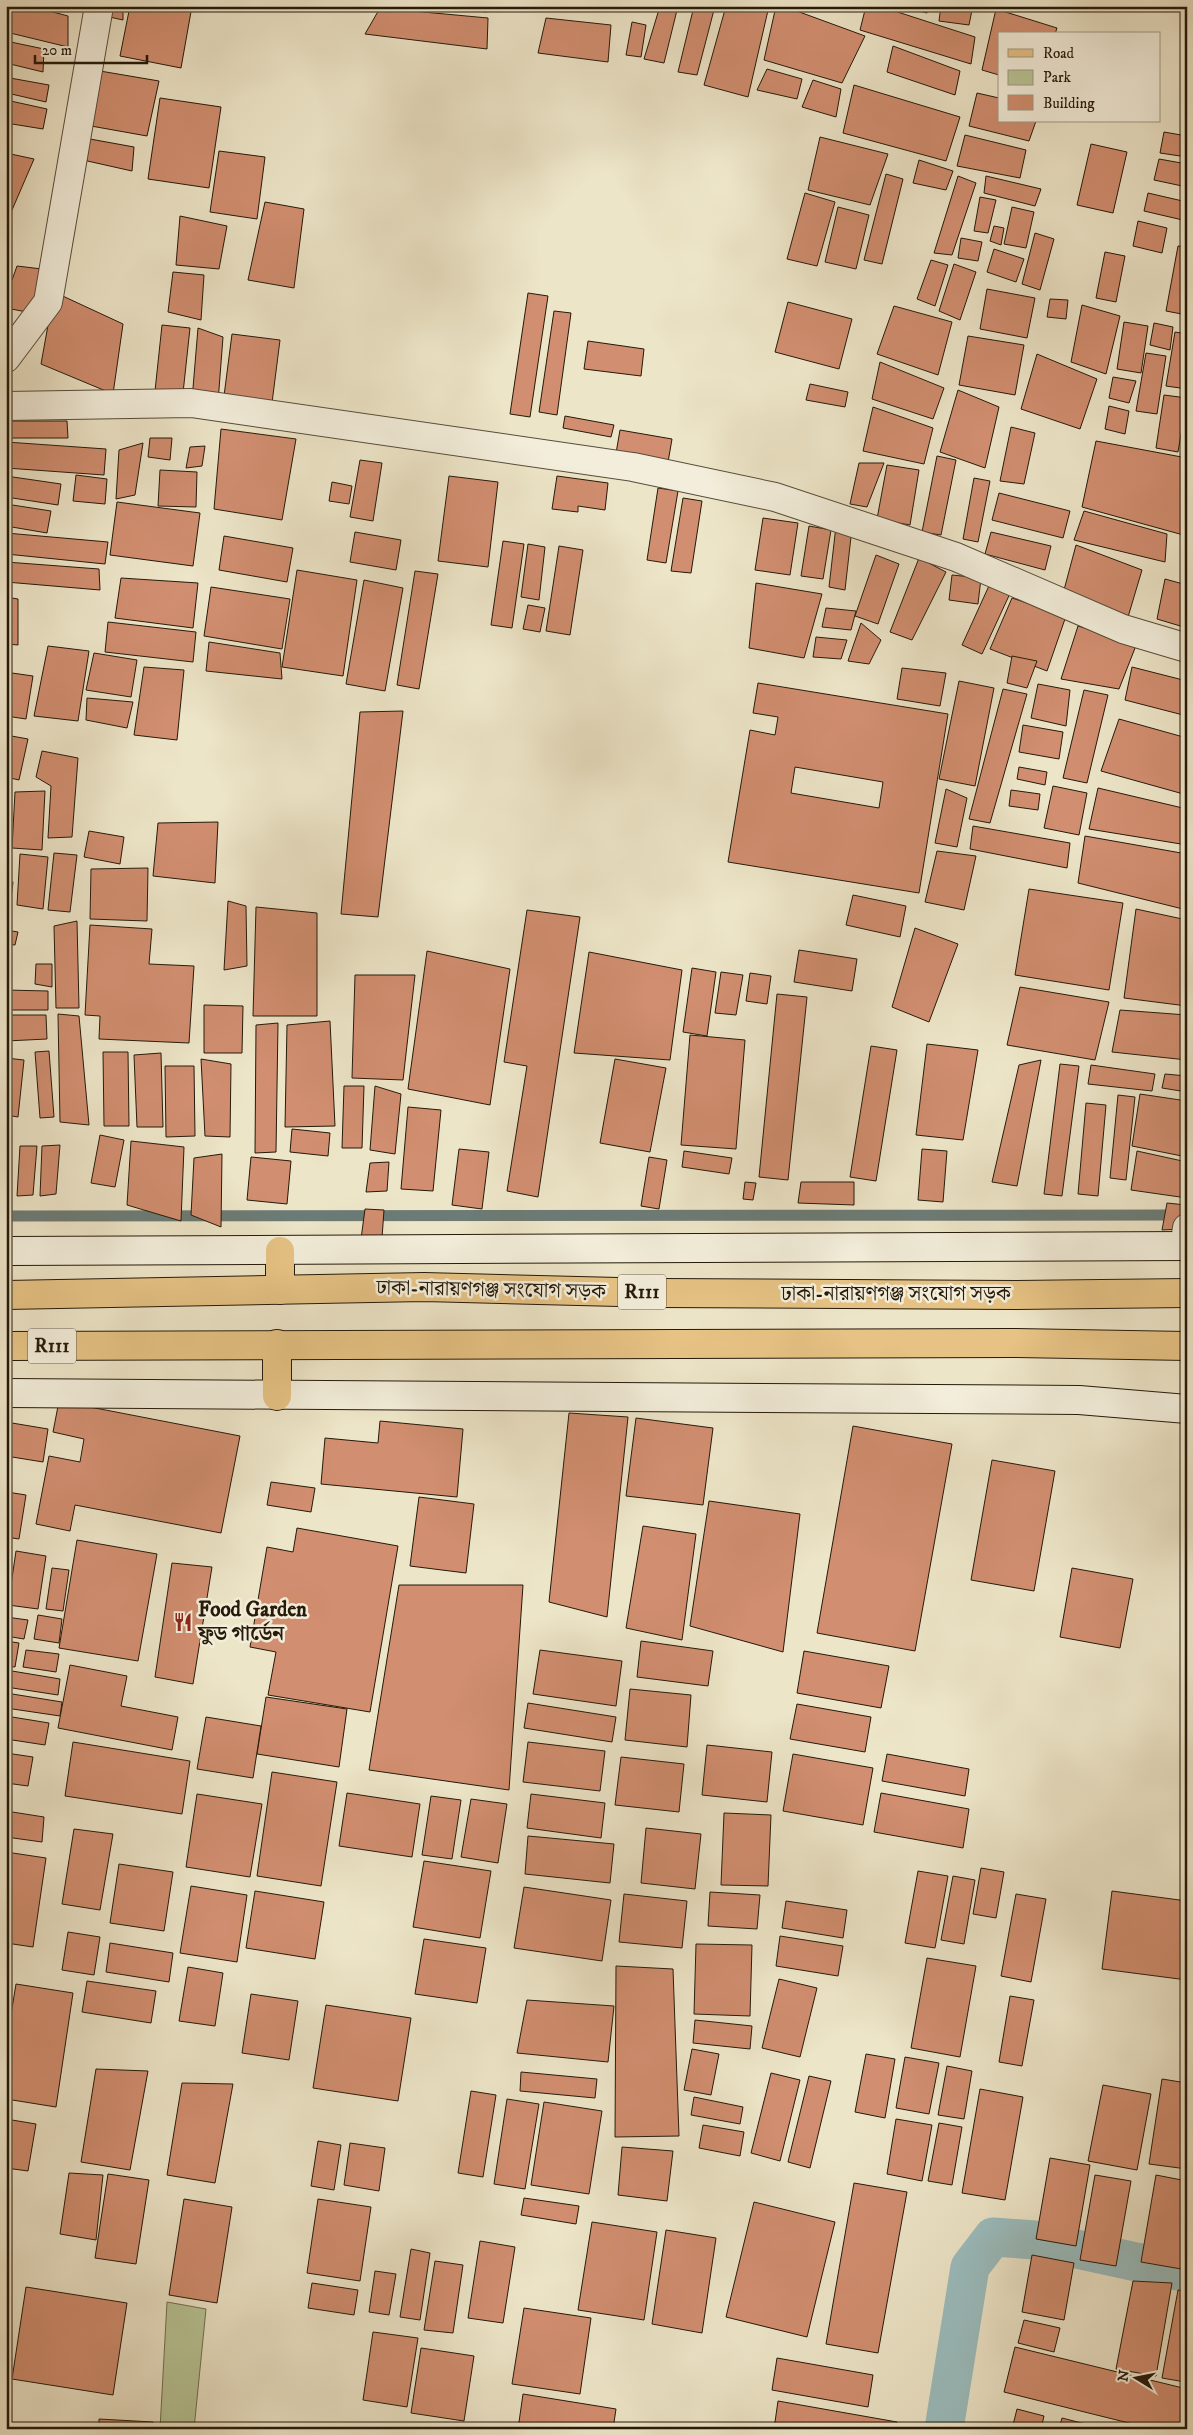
<svg xmlns="http://www.w3.org/2000/svg" width="1193" height="2435" font-family="'IM FELL DW Pica','Noto Serif Bengali',serif">
  <style>
    .green { fill: #b8c596; stroke: #6e6f50 }
    .lines { fill: none; stroke-linecap: round; stroke-linejoin: round }
    .stream { stroke: #6c7b76; stroke-width: 11 }
    .canal { stroke: #9bbdbe; stroke-width: 39 }
    .building { fill: #d18e70; stroke: #251909; fill-rule: evenodd }
    .street-casing { stroke: #574c39; stroke-width: 30 }
    .secondary-casing { stroke: #251909; stroke-width: 30 }
    .primary-casing { stroke: #251909; stroke-width: 30 }
    .street { stroke: #f3eedb; stroke-width: 28 }
    .secondary { stroke: #f3eedb; stroke-width: 28 }
    .primary { stroke: #e6c284; stroke-width: 28 }
    .labels { text-anchor: middle; dominant-baseline: central; stroke-width: 5; stroke-linejoin: round; paint-order: stroke }
    .shield { fill: #f3eedb; stroke: #635948; stroke-width: 1 }
    .shield-label { font-size: 20px; font-weight: bold; fill: #251909 }
    .street-label { font-size: 21px; fill: #251909; stroke: #f3eedb }
    .poi-label { font-size: 21px; font-weight: bold; fill: #251909; stroke: #f3eedb; text-anchor: start }
  </style>
  <rect width="100%" height="100%" fill="#ede5c8"/>
  <filter id="stains"><feTurbulence type="fractalNoise" baseFrequency=".004" numOctaves="4"/><feColorMatrix values="0 0 0 0 .2 0 0 0 0 .09 0 0 0 0 .02 0 0 0 .5 -.17"/></filter>
  <radialGradient id="worn" r=".72"><stop offset=".6" stop-color="#630" stop-opacity="0"/><stop offset="1" stop-color="#630" stop-opacity=".3"/></radialGradient>
  <path class="green" d="M 167,2302 L 206,2309 L 194,2429 L 160,2429 Z"/>
  <g class="lines">
    <path class="stream" d="M 6,1216 L 1180,1215"/>
    <path class="canal" d="M 944,2429 L 970,2267 L 993,2237 L 1035,2240 L 1187,2273"/>
  </g>
  <g class="building">
    <path d="M 6,6 L 30,6 L 68,16 L 68,47 L 6,32 Z"/>
    <path d="M 110,6 L 123,9 L 123,20 L 105,16 Z"/>
    <path d="M 130,6 L 192,6 L 181,68 L 120,56 Z"/>
    <path d="M 424,6 L 488,6 L 487,12 Z"/>
    <path d="M 660,6 L 678,6 L 664,63 L 644,59 Z"/>
    <path d="M 694,6 L 715,6 L 697,75 L 678,72 Z"/>
    <path d="M 726,6 L 769,6 L 748,97 L 704,85 Z"/>
    <path d="M 776,6 L 783,6 L 865,36 L 842,83 L 764,60 Z"/>
    <path d="M 866,6 L 879,6 L 975,37 L 971,64 L 860,30 Z"/>
    <path d="M 897,6 L 928,6 L 927,13 Z"/>
    <path d="M 941,6 L 972,10 L 969,25 L 939,21 Z"/>
    <path d="M 380,8 L 488,18 L 487,49 L 365,34 Z"/>
    <path d="M 996,9 L 1057,28 L 1055,34 L 999,34 L 999,75 L 982,70 Z"/>
    <path d="M 546,18 L 611,25 L 608,62 L 538,53 Z"/>
    <path d="M 632,22 L 646,25 L 641,57 L 626,55 Z"/>
    <path d="M 6,41 L 44,49 L 43,72 L 6,63 Z"/>
    <path d="M 893,46 L 960,71 L 955,95 L 887,72 Z"/>
    <path d="M 767,69 L 802,79 L 797,99 L 757,90 Z"/>
    <path d="M 100,71 L 159,81 L 147,136 L 91,126 Z"/>
    <path d="M 10,78 L 49,85 L 46,102 L 7,93 Z"/>
    <path d="M 813,80 L 841,89 L 836,117 L 802,107 Z"/>
    <path d="M 854,85 L 960,117 L 946,161 L 843,133 Z"/>
    <path d="M 977,93 L 999,98 L 999,121 L 1036,121 L 1029,141 L 969,126 Z"/>
    <path d="M 160,98 L 221,107 L 209,188 L 148,179 Z"/>
    <path d="M 6,100 L 47,109 L 43,129 L 6,123 Z"/>
    <path d="M 1164,132 L 1187,136 L 1187,157 L 1160,153 Z"/>
    <path d="M 965,135 L 1026,150 L 1020,178 L 957,166 Z"/>
    <path d="M 820,137 L 888,154 L 870,205 L 808,190 Z"/>
    <path d="M 90,139 L 134,147 L 132,171 L 83,160 Z"/>
    <path d="M 1091,144 L 1127,152 L 1113,213 L 1077,205 Z"/>
    <path d="M 219,151 L 265,157 L 257,219 L 210,212 Z"/>
    <path d="M 6,153 L 34,159 L 6,224 Z"/>
    <path d="M 1159,159 L 1187,164 L 1187,187 L 1154,180 Z"/>
    <path d="M 919,160 L 953,171 L 946,190 L 913,183 Z"/>
    <path d="M 886,174 L 903,179 L 882,264 L 864,260 Z"/>
    <path d="M 958,176 L 976,183 L 952,255 L 934,253 Z"/>
    <path d="M 986,176 L 1041,189 L 1035,206 L 984,193 Z"/>
    <path d="M 805,193 L 835,202 L 817,266 L 787,259 Z"/>
    <path d="M 1148,193 L 1187,202 L 1187,221 L 1144,211 Z"/>
    <path d="M 980,197 L 996,200 L 988,233 L 974,231 Z"/>
    <path d="M 265,202 L 304,209 L 294,288 L 248,280 Z"/>
    <path d="M 838,207 L 869,215 L 856,269 L 825,262 Z"/>
    <path d="M 1012,207 L 1034,212 L 1026,248 L 1004,244 Z"/>
    <path d="M 180,216 L 227,226 L 219,269 L 176,265 Z"/>
    <path d="M 1138,221 L 1167,228 L 1162,253 L 1133,246 Z"/>
    <path d="M 994,226 L 1004,228 L 1001,245 L 990,241 Z"/>
    <path d="M 1035,233 L 1054,239 L 1040,290 L 1022,284 Z"/>
    <path d="M 961,238 L 982,242 L 978,261 L 958,258 Z"/>
    <path d="M 1178,246 L 1187,247 L 1187,315 L 1166,311 Z"/>
    <path d="M 994,249 L 1024,259 L 1016,282 L 987,272 Z"/>
    <path d="M 1105,252 L 1125,256 L 1116,302 L 1096,298 Z"/>
    <path d="M 931,260 L 948,265 L 935,306 L 917,299 Z"/>
    <path d="M 954,264 L 976,272 L 960,320 L 939,311 Z"/>
    <path d="M 17,266 L 42,269 L 32,313 L 6,308 L 6,297 Z"/>
    <path d="M 173,272 L 204,275 L 201,320 L 168,312 Z"/>
    <path d="M 987,289 L 1035,298 L 1027,338 L 980,329 Z"/>
    <path d="M 54,292 L 123,324 L 113,394 L 41,364 Z"/>
    <path d="M 528,293 L 548,296 L 530,417 L 510,414 Z"/>
    <path d="M 1050,299 L 1068,300 L 1066,319 L 1047,317 Z"/>
    <path d="M 788,302 L 852,319 L 839,369 L 775,352 Z"/>
    <path d="M 1082,305 L 1120,316 L 1106,374 L 1071,362 Z"/>
    <path d="M 894,306 L 952,322 L 938,375 L 877,354 Z"/>
    <path d="M 554,311 L 571,313 L 557,415 L 539,412 Z"/>
    <path d="M 1124,322 L 1148,326 L 1141,373 L 1117,369 Z"/>
    <path d="M 1154,323 L 1173,327 L 1170,350 L 1150,345 Z"/>
    <path d="M 162,325 L 190,328 L 183,393 L 155,391 Z"/>
    <path d="M 198,328 L 223,337 L 218,402 L 192,400 Z"/>
    <path d="M 1175,332 L 1187,334 L 1187,389 L 1166,386 Z"/>
    <path d="M 232,334 L 280,340 L 272,403 L 224,396 Z"/>
    <path d="M 968,336 L 1024,345 L 1015,395 L 959,385 Z"/>
    <path d="M 588,341 L 644,349 L 641,376 L 584,369 Z"/>
    <path d="M 1146,353 L 1166,356 L 1157,414 L 1136,411 Z"/>
    <path d="M 1037,354 L 1097,379 L 1080,429 L 1021,409 Z"/>
    <path d="M 880,362 L 944,388 L 933,419 L 872,399 Z"/>
    <path d="M 1113,377 L 1136,381 L 1129,403 L 1109,398 Z"/>
    <path d="M 810,384 L 848,392 L 845,407 L 806,400 Z"/>
    <path d="M 958,390 L 999,407 L 985,468 L 940,452 Z"/>
    <path d="M 1164,395 L 1187,398 L 1178,452 L 1156,448 Z"/>
    <path d="M 1109,406 L 1129,411 L 1125,434 L 1105,429 Z"/>
    <path d="M 873,407 L 933,428 L 924,464 L 863,451 Z"/>
    <path d="M 565,416 L 614,425 L 611,437 L 563,428 Z"/>
    <path d="M 6,421 L 67,421 L 68,438 L 6,438 Z"/>
    <path d="M 1011,427 L 1035,433 L 1024,484 L 1000,481 Z"/>
    <path d="M 221,429 L 296,439 L 282,520 L 214,509 Z"/>
    <path d="M 620,430 L 672,439 L 667,468 L 615,459 Z"/>
    <path d="M 150,438 L 172,438 L 170,460 L 148,457 Z"/>
    <path d="M 1096,441 L 1187,458 L 1187,536 L 1082,507 Z"/>
    <path d="M 6,442 L 106,449 L 104,475 L 6,468 Z"/>
    <path d="M 143,443 L 135,495 L 116,499 L 119,450 Z"/>
    <path d="M 205,446 L 202,466 L 186,468 L 190,447 Z"/>
    <path d="M 937,456 L 956,460 L 941,535 L 922,532 Z"/>
    <path d="M 360,460 L 382,463 L 373,521 L 350,517 Z"/>
    <path d="M 859,463 L 884,463 L 867,507 L 850,504 Z"/>
    <path d="M 887,465 L 919,470 L 910,525 L 877,519 Z"/>
    <path d="M 160,470 L 197,472 L 196,507 L 158,506 Z"/>
    <path d="M 76,475 L 107,479 L 105,504 L 73,501 Z"/>
    <path d="M 6,476 L 61,484 L 58,505 L 6,497 Z"/>
    <path d="M 449,476 L 498,482 L 488,567 L 438,561 Z"/>
    <path d="M 557,476 L 608,483 L 605,510 L 578,506 L 578,512 L 552,509 Z"/>
    <path d="M 974,478 L 990,481 L 978,542 L 963,539 Z"/>
    <path d="M 332,482 L 352,486 L 349,504 L 329,501 Z"/>
    <path d="M 658,488 L 678,491 L 666,563 L 647,560 Z"/>
    <path d="M 999,493 L 1070,511 L 1063,538 L 992,520 Z"/>
    <path d="M 683,498 L 702,501 L 691,573 L 671,571 Z"/>
    <path d="M 117,502 L 200,513 L 193,566 L 110,555 Z"/>
    <path d="M 6,504 L 51,511 L 47,533 L 6,526 Z"/>
    <path d="M 1084,511 L 1167,534 L 1165,562 L 1074,540 Z"/>
    <path d="M 763,518 L 798,523 L 790,575 L 755,570 Z"/>
    <path d="M 809,526 L 831,530 L 823,579 L 801,576 Z"/>
    <path d="M 836,526 L 852,528 L 845,590 L 829,587 Z"/>
    <path d="M 355,532 L 401,540 L 396,570 L 350,562 Z"/>
    <path d="M 991,532 L 1051,546 L 1045,570 L 985,554 Z"/>
    <path d="M 6,533 L 108,542 L 105,564 L 6,554 Z"/>
    <path d="M 224,536 L 293,548 L 287,582 L 219,570 Z"/>
    <path d="M 503,541 L 524,544 L 512,628 L 491,625 Z"/>
    <path d="M 528,544 L 545,547 L 539,600 L 521,597 Z"/>
    <path d="M 1076,545 L 1142,570 L 1128,617 L 1064,590 Z"/>
    <path d="M 559,546 L 583,550 L 570,635 L 546,631 Z"/>
    <path d="M 876,555 L 899,564 L 878,624 L 855,616 Z"/>
    <path d="M 919,558 L 946,572 L 912,640 L 890,632 Z"/>
    <path d="M 6,562 L 99,569 L 100,590 L 6,582 Z"/>
    <path d="M 297,570 L 357,580 L 343,676 L 282,667 Z"/>
    <path d="M 415,571 L 438,574 L 419,689 L 397,685 Z"/>
    <path d="M 952,575 L 981,578 L 978,604 L 949,600 Z"/>
    <path d="M 993,577 L 1013,587 L 982,654 L 962,645 Z"/>
    <path d="M 121,578 L 198,583 L 193,628 L 115,618 Z"/>
    <path d="M 1165,579 L 1187,585 L 1187,628 L 1157,619 Z"/>
    <path d="M 364,580 L 403,588 L 385,691 L 346,684 Z"/>
    <path d="M 756,583 L 822,594 L 804,658 L 749,648 Z"/>
    <path d="M 211,587 L 290,599 L 282,649 L 204,636 Z"/>
    <path d="M 6,597 L 18,599 L 18,645 L 6,644 Z"/>
    <path d="M 1012,598 L 1066,616 L 1047,671 L 990,649 Z"/>
    <path d="M 528,605 L 545,608 L 540,632 L 523,629 Z"/>
    <path d="M 826,608 L 856,611 L 851,630 L 822,627 Z"/>
    <path d="M 108,622 L 196,632 L 193,662 L 105,652 Z"/>
    <path d="M 861,623 L 881,640 L 869,664 L 848,661 Z"/>
    <path d="M 1078,626 L 1137,643 L 1119,689 L 1061,679 Z"/>
    <path d="M 816,637 L 847,640 L 841,659 L 813,657 Z"/>
    <path d="M 209,642 L 280,653 L 282,679 L 206,671 Z"/>
    <path d="M 48,646 L 89,651 L 78,721 L 34,716 Z"/>
    <path d="M 94,653 L 137,660 L 131,697 L 86,690 Z"/>
    <path d="M 1012,656 L 1037,661 L 1027,688 L 1007,683 Z"/>
    <path d="M 144,667 L 184,670 L 177,740 L 134,735 Z"/>
    <path d="M 1132,667 L 1187,681 L 1187,716 L 1125,700 Z"/>
    <path d="M 902,668 L 946,673 L 940,706 L 897,699 Z"/>
    <path d="M 12,673 L 33,676 L 26,719 L 6,716 Z"/>
    <path d="M 959,681 L 994,688 L 975,786 L 939,779 Z"/>
    <path d="M 758,683 L 948,714 L 919,893 L 728,862 L 750,730 L 775,735 L 778,717 L 753,713 ZM 795,767 L 883,782 L 879,808 L 791,793 Z"/>
    <path d="M 1038,684 L 1070,690 L 1066,726 L 1031,718 Z"/>
    <path d="M 1003,689 L 1027,694 L 990,823 L 969,819 Z"/>
    <path d="M 1084,690 L 1108,695 L 1087,783 L 1063,778 Z"/>
    <path d="M 87,698 L 133,702 L 127,728 L 86,720 Z"/>
    <path d="M 403,711 L 378,917 L 341,914 L 360,712 Z"/>
    <path d="M 1119,719 L 1187,738 L 1187,795 L 1101,771 Z"/>
    <path d="M 1023,725 L 1063,732 L 1059,759 L 1019,752 Z"/>
    <path d="M 6,735 L 28,739 L 19,780 L 6,777 Z"/>
    <path d="M 42,751 L 78,758 L 72,837 L 48,838 L 51,786 L 36,777 Z"/>
    <path d="M 1019,767 L 1047,772 L 1045,785 L 1017,779 Z"/>
    <path d="M 1053,786 L 1087,793 L 1079,835 L 1044,828 Z"/>
    <path d="M 1098,788 L 1187,809 L 1187,845 L 1089,829 Z"/>
    <path d="M 946,789 L 967,798 L 957,847 L 935,843 Z"/>
    <path d="M 1011,790 L 1040,794 L 1038,810 L 1009,806 Z"/>
    <path d="M 45,791 L 42,850 L 12,848 L 15,792 Z"/>
    <path d="M 218,822 L 215,883 L 153,876 L 158,823 Z"/>
    <path d="M 973,826 L 1070,843 L 1067,868 L 970,849 Z"/>
    <path d="M 89,831 L 124,837 L 120,864 L 84,857 Z"/>
    <path d="M 1085,836 L 1187,854 L 1187,910 L 1078,883 Z"/>
    <path d="M 937,851 L 976,856 L 964,910 L 925,902 Z"/>
    <path d="M 54,853 L 77,855 L 70,912 L 48,910 Z"/>
    <path d="M 20,854 L 48,857 L 43,909 L 17,905 Z"/>
    <path d="M 148,868 L 147,921 L 90,919 L 91,869 Z"/>
    <path d="M 6,881 L 13,882 L 8,925 L 6,925 Z"/>
    <path d="M 1029,889 L 1123,903 L 1109,990 L 1015,975 Z"/>
    <path d="M 853,895 L 906,906 L 900,937 L 846,925 Z"/>
    <path d="M 228,901 L 246,906 L 247,966 L 224,970 Z"/>
    <path d="M 256,907 L 317,913 L 317,1016 L 253,1016 Z"/>
    <path d="M 1136,909 L 1187,920 L 1187,1006 L 1124,998 Z"/>
    <path d="M 527,910 L 580,917 L 538,1197 L 507,1191 L 527,1066 L 504,1062 Z"/>
    <path d="M 77,921 L 79,1008 L 56,1008 L 54,926 Z"/>
    <path d="M 90,925 L 152,929 L 149,964 L 194,966 L 189,1043 L 99,1039 L 100,1016 L 85,1015 Z"/>
    <path d="M 915,928 L 958,944 L 929,1022 L 892,1007 Z"/>
    <path d="M 6,930 L 18,932 L 15,945 L 6,944 Z"/>
    <path d="M 799,950 L 857,959 L 852,991 L 794,982 Z"/>
    <path d="M 427,951 L 510,969 L 490,1105 L 408,1089 Z"/>
    <path d="M 589,952 L 682,970 L 670,1060 L 574,1053 Z"/>
    <path d="M 36,964 L 52,964 L 52,987 L 35,984 Z"/>
    <path d="M 692,968 L 716,972 L 707,1036 L 683,1032 Z"/>
    <path d="M 721,972 L 743,975 L 736,1015 L 715,1013 Z"/>
    <path d="M 750,973 L 771,976 L 767,1004 L 746,1001 Z"/>
    <path d="M 355,975 L 415,975 L 403,1080 L 352,1078 Z"/>
    <path d="M 1020,987 L 1109,1002 L 1095,1060 L 1007,1045 Z"/>
    <path d="M 6,990 L 48,991 L 48,1010 L 6,1010 Z"/>
    <path d="M 777,994 L 807,997 L 788,1180 L 759,1177 Z"/>
    <path d="M 204,1005 L 243,1006 L 242,1053 L 204,1053 Z"/>
    <path d="M 1120,1010 L 1187,1015 L 1187,1060 L 1112,1052 Z"/>
    <path d="M 58,1014 L 79,1016 L 89,1125 L 60,1122 Z"/>
    <path d="M 6,1015 L 46,1015 L 47,1039 L 6,1041 Z"/>
    <path d="M 330,1021 L 335,1126 L 285,1127 L 287,1025 Z"/>
    <path d="M 278,1023 L 276,1152 L 255,1153 L 256,1025 Z"/>
    <path d="M 690,1035 L 745,1040 L 736,1149 L 681,1145 Z"/>
    <path d="M 927,1044 L 978,1050 L 963,1140 L 916,1135 Z"/>
    <path d="M 871,1046 L 897,1050 L 876,1181 L 850,1177 Z"/>
    <path d="M 49,1051 L 54,1117 L 40,1118 L 35,1052 Z"/>
    <path d="M 103,1052 L 128,1052 L 129,1126 L 104,1126 Z"/>
    <path d="M 161,1053 L 163,1127 L 137,1127 L 134,1055 Z"/>
    <path d="M 6,1058 L 24,1060 L 18,1117 L 6,1115 Z"/>
    <path d="M 201,1059 L 231,1064 L 230,1137 L 205,1136 Z"/>
    <path d="M 615,1059 L 666,1068 L 650,1152 L 600,1143 Z"/>
    <path d="M 1041,1060 L 1017,1186 L 992,1182 L 1019,1065 Z"/>
    <path d="M 1060,1064 L 1079,1066 L 1062,1196 L 1044,1194 Z"/>
    <path d="M 1091,1065 L 1155,1074 L 1152,1091 L 1088,1084 Z"/>
    <path d="M 165,1066 L 194,1066 L 195,1136 L 166,1137 Z"/>
    <path d="M 1165,1074 L 1187,1076 L 1187,1092 L 1162,1088 Z"/>
    <path d="M 344,1086 L 364,1086 L 362,1148 L 342,1148 Z"/>
    <path d="M 375,1086 L 401,1094 L 395,1154 L 370,1150 Z"/>
    <path d="M 1140,1094 L 1187,1101 L 1187,1157 L 1132,1146 Z"/>
    <path d="M 1118,1095 L 1135,1097 L 1126,1180 L 1110,1178 Z"/>
    <path d="M 1086,1103 L 1106,1105 L 1098,1196 L 1078,1194 Z"/>
    <path d="M 408,1107 L 441,1110 L 433,1191 L 401,1189 Z"/>
    <path d="M 292,1129 L 330,1133 L 328,1156 L 290,1152 Z"/>
    <path d="M 100,1135 L 124,1140 L 115,1187 L 91,1183 Z"/>
    <path d="M 131,1141 L 184,1147 L 181,1221 L 127,1205 Z"/>
    <path d="M 60,1145 L 56,1194 L 40,1196 L 42,1146 Z"/>
    <path d="M 20,1146 L 37,1146 L 33,1195 L 17,1196 Z"/>
    <path d="M 459,1149 L 489,1152 L 482,1209 L 452,1205 Z"/>
    <path d="M 922,1149 L 947,1151 L 943,1202 L 918,1200 Z"/>
    <path d="M 684,1151 L 732,1158 L 729,1174 L 682,1167 Z"/>
    <path d="M 1137,1151 L 1187,1162 L 1187,1198 L 1131,1190 Z"/>
    <path d="M 222,1154 L 221,1227 L 191,1215 L 194,1158 Z"/>
    <path d="M 251,1157 L 291,1161 L 287,1204 L 247,1200 Z"/>
    <path d="M 649,1157 L 667,1160 L 659,1209 L 641,1206 Z"/>
    <path d="M 389,1162 L 387,1191 L 366,1192 L 370,1163 Z"/>
    <path d="M 745,1182 L 756,1183 L 753,1200 L 743,1199 Z"/>
    <path d="M 801,1182 L 854,1182 L 854,1205 L 798,1203 Z"/>
    <path d="M 1167,1203 L 1186,1205 L 1180,1229 L 1162,1230 Z"/>
    <path d="M 365,1209 L 384,1210 L 382,1238 L 361,1239 Z"/>
    <path d="M 59,1401 L 240,1436 L 221,1533 L 75,1505 L 70,1531 L 36,1524 L 49,1456 L 80,1462 L 84,1439 L 53,1432 Z"/>
    <path d="M 569,1413 L 628,1417 L 607,1617 L 549,1602 Z"/>
    <path d="M 636,1418 L 713,1428 L 703,1505 L 626,1496 Z"/>
    <path d="M 380,1421 L 463,1429 L 457,1497 L 321,1484 L 325,1438 L 378,1443 Z"/>
    <path d="M 6,1422 L 48,1429 L 43,1462 L 6,1456 Z"/>
    <path d="M 853,1426 L 952,1444 L 915,1651 L 817,1633 Z"/>
    <path d="M 992,1460 L 1055,1471 L 1034,1591 L 971,1580 Z"/>
    <path d="M 271,1482 L 315,1488 L 311,1512 L 267,1505 Z"/>
    <path d="M 7,1492 L 26,1495 L 19,1539 L 6,1537 Z"/>
    <path d="M 419,1497 L 474,1504 L 466,1573 L 410,1566 Z"/>
    <path d="M 709,1501 L 800,1514 L 783,1652 L 690,1626 Z"/>
    <path d="M 643,1526 L 696,1534 L 682,1640 L 626,1628 Z"/>
    <path d="M 297,1528 L 398,1546 L 370,1712 L 268,1695 L 276,1652 L 250,1647 L 267,1547 L 293,1552 Z"/>
    <path d="M 77,1540 L 157,1554 L 138,1661 L 59,1648 Z"/>
    <path d="M 16,1551 L 46,1556 L 38,1609 L 8,1605 Z"/>
    <path d="M 172,1563 L 212,1567 L 193,1684 L 155,1677 Z"/>
    <path d="M 52,1568 L 69,1570 L 63,1611 L 46,1609 Z"/>
    <path d="M 1072,1568 L 1133,1579 L 1120,1648 L 1060,1637 Z"/>
    <path d="M 399,1585 L 523,1585 L 509,1790 L 369,1770 Z"/>
    <path d="M 38,1615 L 62,1619 L 59,1643 L 34,1639 Z"/>
    <path d="M 6,1617 L 28,1620 L 24,1639 L 6,1636 Z"/>
    <path d="M 6,1641 L 19,1643 L 15,1667 L 6,1666 Z"/>
    <path d="M 641,1641 L 713,1651 L 708,1686 L 637,1677 Z"/>
    <path d="M 26,1650 L 59,1654 L 56,1672 L 23,1667 Z"/>
    <path d="M 540,1650 L 622,1661 L 616,1706 L 533,1694 Z"/>
    <path d="M 804,1651 L 889,1666 L 881,1708 L 797,1693 Z"/>
    <path d="M 70,1665 L 127,1676 L 121,1706 L 178,1717 L 172,1750 L 58,1728 Z"/>
    <path d="M 6,1670 L 60,1679 L 58,1695 L 6,1687 Z"/>
    <path d="M 630,1689 L 691,1695 L 687,1747 L 625,1740 Z"/>
    <path d="M 6,1693 L 62,1702 L 60,1716 L 6,1708 Z"/>
    <path d="M 266,1697 L 347,1709 L 339,1767 L 257,1754 Z"/>
    <path d="M 528,1703 L 616,1717 L 612,1742 L 524,1728 Z"/>
    <path d="M 797,1704 L 871,1717 L 865,1752 L 790,1739 Z"/>
    <path d="M 6,1716 L 49,1723 L 45,1745 L 6,1739 Z"/>
    <path d="M 206,1717 L 261,1726 L 253,1778 L 197,1769 Z"/>
    <path d="M 73,1742 L 190,1761 L 182,1814 L 65,1796 Z"/>
    <path d="M 528,1742 L 605,1751 L 600,1791 L 523,1782 Z"/>
    <path d="M 707,1745 L 772,1752 L 767,1802 L 702,1795 Z"/>
    <path d="M 6,1753 L 33,1757 L 28,1786 L 6,1783 Z"/>
    <path d="M 793,1754 L 873,1768 L 863,1825 L 783,1811 Z"/>
    <path d="M 887,1754 L 969,1769 L 965,1796 L 882,1781 Z"/>
    <path d="M 621,1757 L 684,1764 L 679,1812 L 615,1805 Z"/>
    <path d="M 272,1772 L 337,1782 L 321,1886 L 257,1876 Z"/>
    <path d="M 347,1793 L 420,1804 L 412,1857 L 339,1846 Z"/>
    <path d="M 881,1793 L 969,1809 L 963,1848 L 874,1832 Z"/>
    <path d="M 197,1794 L 262,1804 L 250,1877 L 186,1867 Z"/>
    <path d="M 531,1794 L 605,1803 L 601,1838 L 527,1828 Z"/>
    <path d="M 431,1796 L 461,1800 L 452,1859 L 422,1855 Z"/>
    <path d="M 471,1799 L 507,1804 L 498,1863 L 461,1857 Z"/>
    <path d="M 6,1811 L 44,1817 L 42,1842 L 6,1837 Z"/>
    <path d="M 724,1813 L 771,1815 L 768,1886 L 721,1885 Z"/>
    <path d="M 646,1828 L 701,1834 L 695,1889 L 641,1883 Z"/>
    <path d="M 74,1829 L 113,1834 L 100,1910 L 62,1904 Z"/>
    <path d="M 528,1836 L 614,1844 L 610,1883 L 525,1874 Z"/>
    <path d="M 6,1852 L 46,1858 L 33,1947 L 6,1943 Z"/>
    <path d="M 424,1861 L 491,1871 L 480,1938 L 413,1927 Z"/>
    <path d="M 119,1864 L 173,1872 L 164,1931 L 110,1923 Z"/>
    <path d="M 981,1868 L 1004,1872 L 996,1918 L 973,1914 Z"/>
    <path d="M 918,1871 L 948,1876 L 935,1948 L 905,1943 Z"/>
    <path d="M 953,1876 L 975,1880 L 964,1944 L 941,1940 Z"/>
    <path d="M 191,1886 L 247,1895 L 237,1962 L 180,1953 Z"/>
    <path d="M 524,1887 L 611,1900 L 602,1961 L 514,1948 Z"/>
    <path d="M 255,1891 L 324,1902 L 315,1959 L 246,1948 Z"/>
    <path d="M 1112,1891 L 1187,1901 L 1187,1980 L 1102,1969 Z"/>
    <path d="M 710,1892 L 760,1895 L 757,1929 L 708,1926 Z"/>
    <path d="M 624,1894 L 687,1901 L 682,1948 L 619,1942 Z"/>
    <path d="M 1016,1894 L 1046,1899 L 1031,1982 L 1001,1976 Z"/>
    <path d="M 786,1901 L 847,1910 L 843,1938 L 782,1928 Z"/>
    <path d="M 68,1932 L 100,1937 L 94,1975 L 62,1970 Z"/>
    <path d="M 780,1936 L 843,1946 L 838,1976 L 776,1966 Z"/>
    <path d="M 424,1939 L 486,1948 L 477,2003 L 415,1994 Z"/>
    <path d="M 110,1943 L 173,1953 L 169,1982 L 106,1972 Z"/>
    <path d="M 696,1944 L 752,1945 L 750,2016 L 694,2014 Z"/>
    <path d="M 927,1958 L 976,1966 L 960,2057 L 911,2048 Z"/>
    <path d="M 616,1966 L 673,1969 L 679,2136 L 615,2137 Z"/>
    <path d="M 188,1967 L 223,1973 L 215,2026 L 179,2021 Z"/>
    <path d="M 779,1979 L 817,1988 L 800,2057 L 762,2048 Z"/>
    <path d="M 87,1981 L 156,1991 L 151,2023 L 82,2012 Z"/>
    <path d="M 16,1984 L 73,1993 L 56,2107 L 6,2099 L 6,2045 Z"/>
    <path d="M 251,1994 L 298,2001 L 289,2060 L 242,2053 Z"/>
    <path d="M 1010,1996 L 1034,2000 L 1022,2066 L 999,2062 Z"/>
    <path d="M 527,2000 L 614,2006 L 608,2062 L 517,2053 Z"/>
    <path d="M 326,2005 L 411,2018 L 398,2101 L 313,2088 Z"/>
    <path d="M 695,2020 L 752,2026 L 750,2049 L 693,2043 Z"/>
    <path d="M 692,2049 L 719,2054 L 711,2095 L 684,2090 Z"/>
    <path d="M 866,2054 L 895,2059 L 885,2118 L 855,2112 Z"/>
    <path d="M 905,2057 L 939,2063 L 929,2114 L 896,2108 Z"/>
    <path d="M 947,2066 L 972,2071 L 964,2119 L 938,2115 Z"/>
    <path d="M 96,2069 L 148,2071 L 130,2170 L 81,2162 Z"/>
    <path d="M 521,2072 L 597,2079 L 595,2098 L 520,2091 Z"/>
    <path d="M 771,2073 L 800,2080 L 780,2161 L 751,2153 Z"/>
    <path d="M 809,2076 L 831,2081 L 810,2168 L 788,2162 Z"/>
    <path d="M 1162,2079 L 1187,2083 L 1187,2169 L 1149,2164 Z"/>
    <path d="M 182,2083 L 233,2084 L 215,2183 L 167,2175 Z"/>
    <path d="M 1103,2085 L 1151,2094 L 1137,2170 L 1088,2161 Z"/>
    <path d="M 980,2089 L 1023,2097 L 1005,2200 L 962,2193 Z"/>
    <path d="M 471,2091 L 496,2095 L 483,2177 L 458,2173 Z"/>
    <path d="M 694,2097 L 743,2107 L 740,2124 L 691,2115 Z"/>
    <path d="M 507,2099 L 539,2104 L 525,2189 L 494,2184 Z"/>
    <path d="M 544,2102 L 602,2111 L 589,2194 L 531,2185 Z"/>
    <path d="M 6,2119 L 36,2124 L 28,2171 L 6,2168 Z"/>
    <path d="M 896,2119 L 932,2125 L 922,2181 L 887,2174 Z"/>
    <path d="M 939,2123 L 962,2127 L 952,2185 L 928,2181 Z"/>
    <path d="M 703,2125 L 744,2132 L 740,2156 L 699,2148 Z"/>
    <path d="M 318,2141 L 341,2145 L 334,2190 L 311,2186 Z"/>
    <path d="M 350,2143 L 385,2148 L 379,2191 L 344,2185 Z"/>
    <path d="M 622,2147 L 673,2151 L 667,2201 L 618,2195 Z"/>
    <path d="M 1050,2158 L 1090,2165 L 1076,2246 L 1036,2239 Z"/>
    <path d="M 69,2173 L 103,2175 L 96,2240 L 60,2234 Z"/>
    <path d="M 108,2174 L 149,2180 L 136,2264 L 95,2258 Z"/>
    <path d="M 1095,2175 L 1131,2181 L 1116,2266 L 1080,2260 Z"/>
    <path d="M 1156,2175 L 1187,2181 L 1187,2270 L 1141,2262 Z"/>
    <path d="M 854,2183 L 907,2192 L 878,2353 L 826,2344 Z"/>
    <path d="M 524,2198 L 579,2206 L 576,2224 L 521,2215 Z"/>
    <path d="M 184,2199 L 232,2207 L 217,2303 L 169,2295 Z"/>
    <path d="M 318,2199 L 371,2207 L 360,2281 L 307,2273 Z"/>
    <path d="M 754,2202 L 835,2222 L 807,2337 L 726,2317 Z"/>
    <path d="M 592,2222 L 657,2232 L 644,2320 L 578,2310 Z"/>
    <path d="M 666,2230 L 716,2238 L 702,2333 L 652,2324 Z"/>
    <path d="M 480,2241 L 515,2247 L 503,2323 L 468,2318 Z"/>
    <path d="M 411,2249 L 430,2253 L 420,2320 L 400,2317 Z"/>
    <path d="M 1032,2255 L 1074,2263 L 1064,2320 L 1022,2312 Z"/>
    <path d="M 435,2261 L 463,2265 L 453,2333 L 424,2330 Z"/>
    <path d="M 375,2271 L 396,2274 L 389,2315 L 369,2312 Z"/>
    <path d="M 1133,2281 L 1172,2283 L 1156,2376 L 1116,2369 Z"/>
    <path d="M 312,2283 L 358,2290 L 354,2315 L 308,2308 Z"/>
    <path d="M 26,2287 L 127,2303 L 113,2395 L 12,2379 Z"/>
    <path d="M 1178,2290 L 1187,2291 L 1187,2370 L 1185,2382 L 1162,2378 Z"/>
    <path d="M 524,2308 L 591,2318 L 580,2394 L 512,2384 Z"/>
    <path d="M 1024,2320 L 1060,2328 L 1054,2352 L 1018,2343 Z"/>
    <path d="M 373,2332 L 418,2338 L 407,2407 L 363,2400 Z"/>
    <path d="M 1015,2347 L 1187,2389 L 1187,2429 L 1153,2429 L 1004,2392 Z"/>
    <path d="M 421,2348 L 474,2356 L 464,2421 L 411,2413 Z"/>
    <path d="M 777,2358 L 873,2375 L 868,2407 L 772,2390 Z"/>
    <path d="M 523,2394 L 616,2409 L 613,2429 L 518,2429 Z"/>
    <path d="M 778,2401 L 897,2422 L 896,2429 L 774,2429 Z"/>
    <path d="M 1017,2409 L 1044,2416 L 1041,2429 L 1012,2429 Z"/>
    <path d="M 1062,2418 L 1105,2429 L 1059,2429 Z"/>
    <path d="M 99,2419 L 153,2422 L 152,2429 L 99,2429 Z"/>
    <path d="M 366,2424 L 396,2429 L 365,2429 Z"/>
  </g>
  <g class="lines">
    <g class="street-casing">
      <g id="street">
        <path d="M 6,358 L 48,302 L 99,6"/>
        <path d="M 6,406 L 191,403 L 633,467 L 775,497 L 956,557 L 1123,629 L 1187,648"/>
        <path d="M 1184,1246 L 1187,1228"/>
      </g>
    </g>
    <g class="secondary-casing">
      <g id="secondary">
        <path d="M 6,1251 L 1187,1246"/>
        <path d="M 6,1393 L 1079,1400 L 1187,1409"/>
      </g>
    </g>
    <g class="primary-casing">
      <g id="primary">
        <path d="M 280,1290 L 280,1251"/>
        <path d="M 6,1295 L 424,1287 L 659,1293 L 1016,1295 L 1187,1293"/>
        <path d="M 6,1346 L 1013,1343 L 1187,1346"/>
        <path d="M 277,1396 L 277,1344"/>
      </g>
    </g>
    <use href="#street" class="street"/>
    <use href="#secondary" class="secondary"/>
    <use href="#primary" class="primary"/>
  </g>
  <defs>
    <g id="restaurant-bare" transform="scale(1.5)"><path d="M-5-6h1v4h1v-4h1v4h1v-4h1v5L-1.5 .5V6h-2V.5L-5-1ZM5-6V6H3V1.5H1.5Q1.5-4 5-6Z" fill="#8f2418" stroke="#f3eedb" stroke-width="2.5" paint-order="stroke"/></g>
  </defs>
  <g fill-rule="evenodd">
    <use href="#restaurant-bare" x="183" y="1622"/>
  </g>
  <g class="labels">
    <g class="shield">
      <rect x="618" y="1274.5" width="48" height="35" rx="4"/>
      <rect x="28" y="1328.5" width="48" height="35" rx="4"/>
    </g>
    <g class="shield-label">
      <text x="642" y="1292">R111</text>
      <text x="52" y="1346">R111</text>
    </g>
    <g class="street-label">
      <text transform="translate(491 1290) rotate(1)">ঢাকা-নারায়ণগঞ্জ সংযোগ সড়ক</text>
      <text x="896" y="1294">ঢাকা-নারায়ণগঞ্জ সংযোগ সড়ক</text>
    </g>
    <g class="poi-label">
      <text x="198" y="1610">Food Garden<tspan x="198" dy="24">ফুড গার্ডেন</tspan></text>
    </g>
  </g>
  <rect width="1193" height="2435" fill="none" stroke="#ede5c8" stroke-width="25"/>
  <rect x="8" y="8" width="1178" height="2420" fill="none" stroke="#251909" stroke-width="2.5"/>
  <rect x="12" y="12" width="1168" height="2410" fill="none" stroke="#251909"/>
  <rect x="998" y="32" width="162" height="90" fill="#f3eedb" stroke="#a19987"/>
  <rect x="1008" y="49" width="25" height="8" fill="#e6c284" stroke="#a19987"/>
  <text x="1043" y="58" font-size="15" fill="#251909">Road</text>
  <rect x="1008" y="70" width="25" height="15" fill="#b8c596" stroke="#a19987"/>
  <text x="1043" y="82" font-size="15" fill="#251909">Park</text>
  <rect x="1008" y="95" width="25" height="15" fill="#d18e70" stroke="#a19987"/>
  <text x="1043" y="108" font-size="15" fill="#251909">Building</text>
  <g transform="translate(1136 2378) rotate(280)" stroke="#f3eedb" stroke-width="4" paint-order="stroke">
  <path d="M0-4L9 19L0 12L-9 19Z" fill="#251909"/>
  <text y="-8" font-size="14" font-weight="bold" text-anchor="middle" fill="#251909">N</text>
  </g>
  <path d="M35 55v8h112v-8" fill="none" stroke="#251909" stroke-width="2.5"/>
  <text x="42" y="55" font-size="15" fill="#251909" stroke="#f3eedb" stroke-width="4" paint-order="stroke">20 m</text>
  <rect width="100%" height="100%" filter="url(#stains)"/>
  <rect width="100%" height="100%" fill="url(#worn)"/>
</svg>
